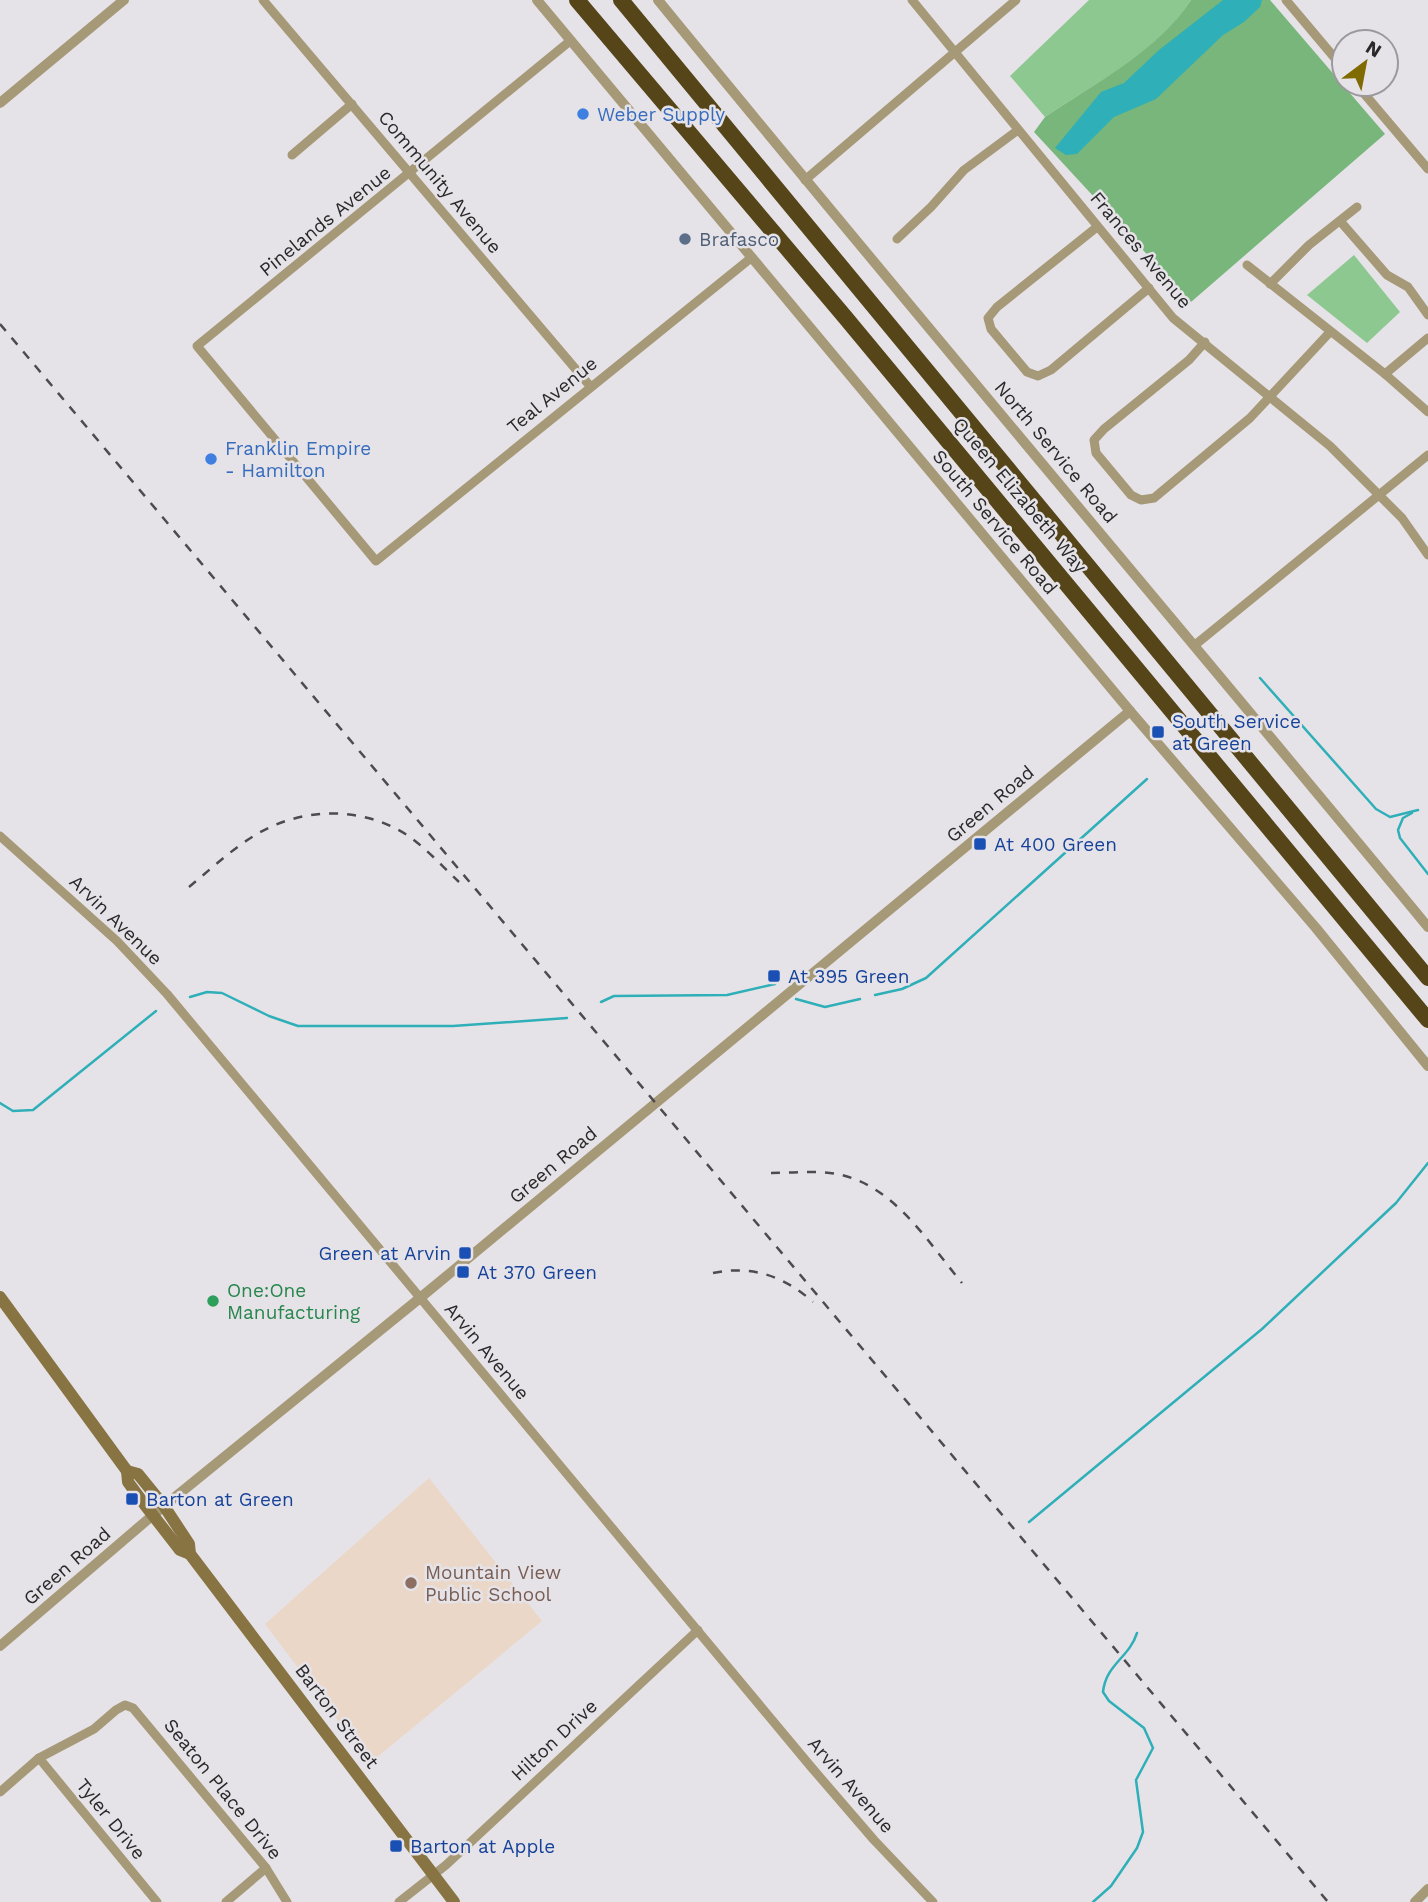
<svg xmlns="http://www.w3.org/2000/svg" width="1428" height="1902" font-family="'Work Sans',sans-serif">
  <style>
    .education { fill: #ead7c7 }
    .green { fill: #8ec891 }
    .forest { fill: #78b67b }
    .water { fill: #2fafb8 }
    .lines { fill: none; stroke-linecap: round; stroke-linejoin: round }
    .stream { stroke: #2fafb8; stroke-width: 2.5 }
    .minor { stroke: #a69978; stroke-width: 9 }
    .tertiary { stroke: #a69978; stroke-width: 10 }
    .secondary { stroke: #877442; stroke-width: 12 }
    .motorway { stroke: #554519; stroke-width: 16 }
    .rail { stroke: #4d4b4d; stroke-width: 2.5; stroke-dasharray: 9 9; stroke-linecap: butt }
    .shop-dot { fill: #3f7fe0; stroke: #e6e3e8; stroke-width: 2.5 }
    .service-dot { fill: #5c6f8a; stroke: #e6e3e8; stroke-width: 2.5 }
    .transit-dot { fill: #1a4fb4; stroke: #e6e3e8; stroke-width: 2.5 }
    .leisure-dot { fill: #2e9e5b; stroke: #e6e3e8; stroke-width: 2.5 }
    .education-dot { fill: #8d6e63; stroke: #e6e3e8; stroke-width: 2.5 }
    .labels { text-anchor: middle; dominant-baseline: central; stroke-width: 5; stroke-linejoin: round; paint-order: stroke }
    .shop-label { font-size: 19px; fill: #366cbe; stroke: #e6e3e8; text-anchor: start }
    .street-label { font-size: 19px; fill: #2a292a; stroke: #e6e3e8 }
    .service-label { font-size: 19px; fill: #4e5e75; stroke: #e6e3e8; text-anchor: start }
    .transit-label { font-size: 19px; fill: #164399; stroke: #e6e3e8; text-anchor: start }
    .leisure-label { font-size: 19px; fill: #27864d; stroke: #e6e3e8; text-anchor: start }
    .education-label { font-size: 19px; fill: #785e54; stroke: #e6e3e8; text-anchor: start }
  </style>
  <rect width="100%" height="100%" fill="#e6e3e8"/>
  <path class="education" d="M 429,1478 L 542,1621 L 370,1763 L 265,1624 Z"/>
  <g class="green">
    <path d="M 1089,0 L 1191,0 C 1160,50 1094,84 1045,117 L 1010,76 Z"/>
    <path d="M 1354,255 L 1400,312 L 1367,343 L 1307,295 Z"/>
  </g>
  <path class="forest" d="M 1191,0 L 1270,0 L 1385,134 L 1191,302 L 1034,132 L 1045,117 C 1094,84 1159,50 1191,0 Z"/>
  <path class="water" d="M 1223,0 L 1262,0 L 1260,7 L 1244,22 L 1223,35 L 1156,99 L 1114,117 L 1077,154 L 1066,155 L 1055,148 L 1101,92 L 1124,83 L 1159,50 Z"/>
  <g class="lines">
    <g class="stream">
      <path d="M 1260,678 L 1376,809 L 1390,817 L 1418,810"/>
      <path d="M 1412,813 L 1403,818 L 1398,830 L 1400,838 L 1428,874"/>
      <path d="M 875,995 L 902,989 L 926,978 L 1147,779"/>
      <path d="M 190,997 L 207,992 L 222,993 L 269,1016 L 298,1026 L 453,1026 L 567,1018"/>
      <path d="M 796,999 L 825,1007 L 860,999"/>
      <path d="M 601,1002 L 614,996 L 727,995 L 775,984"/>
      <path d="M 0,1103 L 13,1111 L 33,1110 L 156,1011"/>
      <path d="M 1029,1522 L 1262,1329 L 1396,1203 L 1428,1163"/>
      <path d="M 1093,1902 L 1111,1886 L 1137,1848 L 1143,1832 L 1136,1780 L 1153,1748 L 1144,1728 L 1109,1701 L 1103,1692 C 1106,1664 1129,1658 1137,1633"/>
    </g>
    <g class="minor">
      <path d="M 263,0 L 590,386"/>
      <path d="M 912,0 L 1173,318 L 1330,446 L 1402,518 L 1428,555"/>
      <path d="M 1286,0 L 1344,69"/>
      <path d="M 570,41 L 197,346 L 376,561 L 751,258"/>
      <path d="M 1356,84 L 1428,169"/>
      <path d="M 292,155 L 352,104"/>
      <path d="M 805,180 L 1016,0"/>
      <path d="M 1340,221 L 1387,275 L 1408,287 L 1428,315"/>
      <path d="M 1097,227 L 997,307 L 988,318 L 991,329 L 1027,372 L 1038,376 L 1051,370 L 1149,288"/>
      <path d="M 897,239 L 931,207 L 964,170 L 1018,130"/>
      <path d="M 1247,265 L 1385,374 L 1428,412"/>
      <path d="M 1270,284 L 1309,245 L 1357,207"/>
      <path d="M 1205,342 L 1189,360 L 1104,429 L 1094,440 L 1096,453 L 1131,495 L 1141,500 L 1154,498 L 1250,418 L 1330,332"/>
      <path d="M 1385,374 L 1428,338"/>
      <path d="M 1195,645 L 1428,455"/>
      <path d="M 0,836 L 117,941 L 167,994 L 812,1768 L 874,1840 L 933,1902"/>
      <path d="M 39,1758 L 157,1902"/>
      <path d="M 0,1792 L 39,1758 L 94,1729 L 116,1710 L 125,1705 L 133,1708 L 266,1868 L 287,1902"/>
      <path d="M 226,1902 L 266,1868"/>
      <path d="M 399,1902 L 446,1865 L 698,1630"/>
    </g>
    <g class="tertiary">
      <path d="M 537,0 L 1130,711 L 1316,928 L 1428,1066"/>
      <path d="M 658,0 C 912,311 1172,617 1428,927"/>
      <path d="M 0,103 L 124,0"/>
      <path d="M 0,1646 L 153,1515 L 420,1298 L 1130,711"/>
      <path d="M 1415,1902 L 1428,1889"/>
    </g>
    <g class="secondary">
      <path d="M 0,1297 L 127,1471 L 128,1482 L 145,1505 L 180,1550 L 190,1554"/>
      <path d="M 127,1471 L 138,1474 L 164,1506 L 189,1544 L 190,1554 L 454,1902"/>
    </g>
    <g class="motorway">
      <path d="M 577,0 L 845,317 L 1428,1020"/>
      <path d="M 621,0 L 1428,978"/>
    </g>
    <g class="rail">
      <path d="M 0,324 L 1328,1902"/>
      <path d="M 189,887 C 211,869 233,848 257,834 C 303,807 362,806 407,835 C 426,848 442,866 459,882"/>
      <path d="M 771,1173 C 793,1173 816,1170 837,1174 C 894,1185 927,1241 962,1283"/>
      <path d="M 713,1273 C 752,1265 784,1276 813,1302"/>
    </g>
  </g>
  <g class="shop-dot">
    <circle cx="583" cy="114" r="7"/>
    <circle cx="211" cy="459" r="7"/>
  </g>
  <circle class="service-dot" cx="685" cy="239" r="7"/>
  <g class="transit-dot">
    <rect x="1151" y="725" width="14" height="14" rx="3.5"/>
    <rect x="973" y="837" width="14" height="14" rx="3.5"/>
    <rect x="767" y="969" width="14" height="14" rx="3.5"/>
    <rect x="458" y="1246" width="14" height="14" rx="3.5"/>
    <rect x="456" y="1265" width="14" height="14" rx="3.5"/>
    <rect x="125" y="1492" width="14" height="14" rx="3.5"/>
    <rect x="389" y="1839" width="14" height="14" rx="3.5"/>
  </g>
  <circle class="leisure-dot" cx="213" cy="1301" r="7"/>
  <circle class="education-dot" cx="411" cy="1583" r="7"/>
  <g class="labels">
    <g class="shop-label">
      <text x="597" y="114">Weber Supply</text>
      <text x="225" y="448">Franklin Empire<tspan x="225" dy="22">- Hamilton</tspan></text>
    </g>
    <g class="street-label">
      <text transform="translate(440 182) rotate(50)">Community Avenue</text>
      <text transform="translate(325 221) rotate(-39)">Pinelands Avenue</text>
      <text transform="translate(1141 250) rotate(50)">Frances Avenue</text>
      <text transform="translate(552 395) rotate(-39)">Teal Avenue</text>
      <text transform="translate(1056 452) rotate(50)">North Service Road</text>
      <text transform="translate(1020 495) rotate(50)">Queen Elizabeth Way</text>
      <text transform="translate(995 522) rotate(50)">South Service Road</text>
      <text transform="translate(990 804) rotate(-40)">Green Road</text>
      <text transform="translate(116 920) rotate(44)">Arvin Avenue</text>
      <text transform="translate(553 1165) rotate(-40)">Green Road</text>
      <text transform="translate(487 1351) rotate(50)">Arvin Avenue</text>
      <text transform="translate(67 1566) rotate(-41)">Green Road</text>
      <text transform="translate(337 1716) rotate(53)">Barton Street</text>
      <text transform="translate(554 1740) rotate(-43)">Hilton Drive</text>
      <text transform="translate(851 1785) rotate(49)">Arvin Avenue</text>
      <text transform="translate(223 1789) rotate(51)">Seaton Place Drive</text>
      <text transform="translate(111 1819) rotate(51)">Tyler Drive</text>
    </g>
    <g class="service-label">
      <text x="699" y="239">Brafasco</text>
    </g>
    <g class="transit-label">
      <text x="1172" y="721">South Service<tspan x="1172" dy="22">at Green</tspan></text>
      <text x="994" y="844">At 400 Green</text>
      <text x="788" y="976">At 395 Green</text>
      <text x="451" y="1253" text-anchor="end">Green at Arvin</text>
      <text x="477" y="1272">At 370 Green</text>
      <text x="146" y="1499">Barton at Green</text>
      <text x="410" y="1846">Barton at Apple</text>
    </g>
    <g class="leisure-label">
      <text x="227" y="1290">One:One<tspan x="227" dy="22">Manufacturing</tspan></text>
    </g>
    <g class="education-label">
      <text x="425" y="1572">Mountain View<tspan x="425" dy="22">Public School</tspan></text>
    </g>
  </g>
  <g transform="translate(1365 63) rotate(32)"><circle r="33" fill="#e6e3e8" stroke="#9b999c" stroke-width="2"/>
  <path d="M0-5L12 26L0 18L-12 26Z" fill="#806a02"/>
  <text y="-10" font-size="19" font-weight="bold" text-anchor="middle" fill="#2a292a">N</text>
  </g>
</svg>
